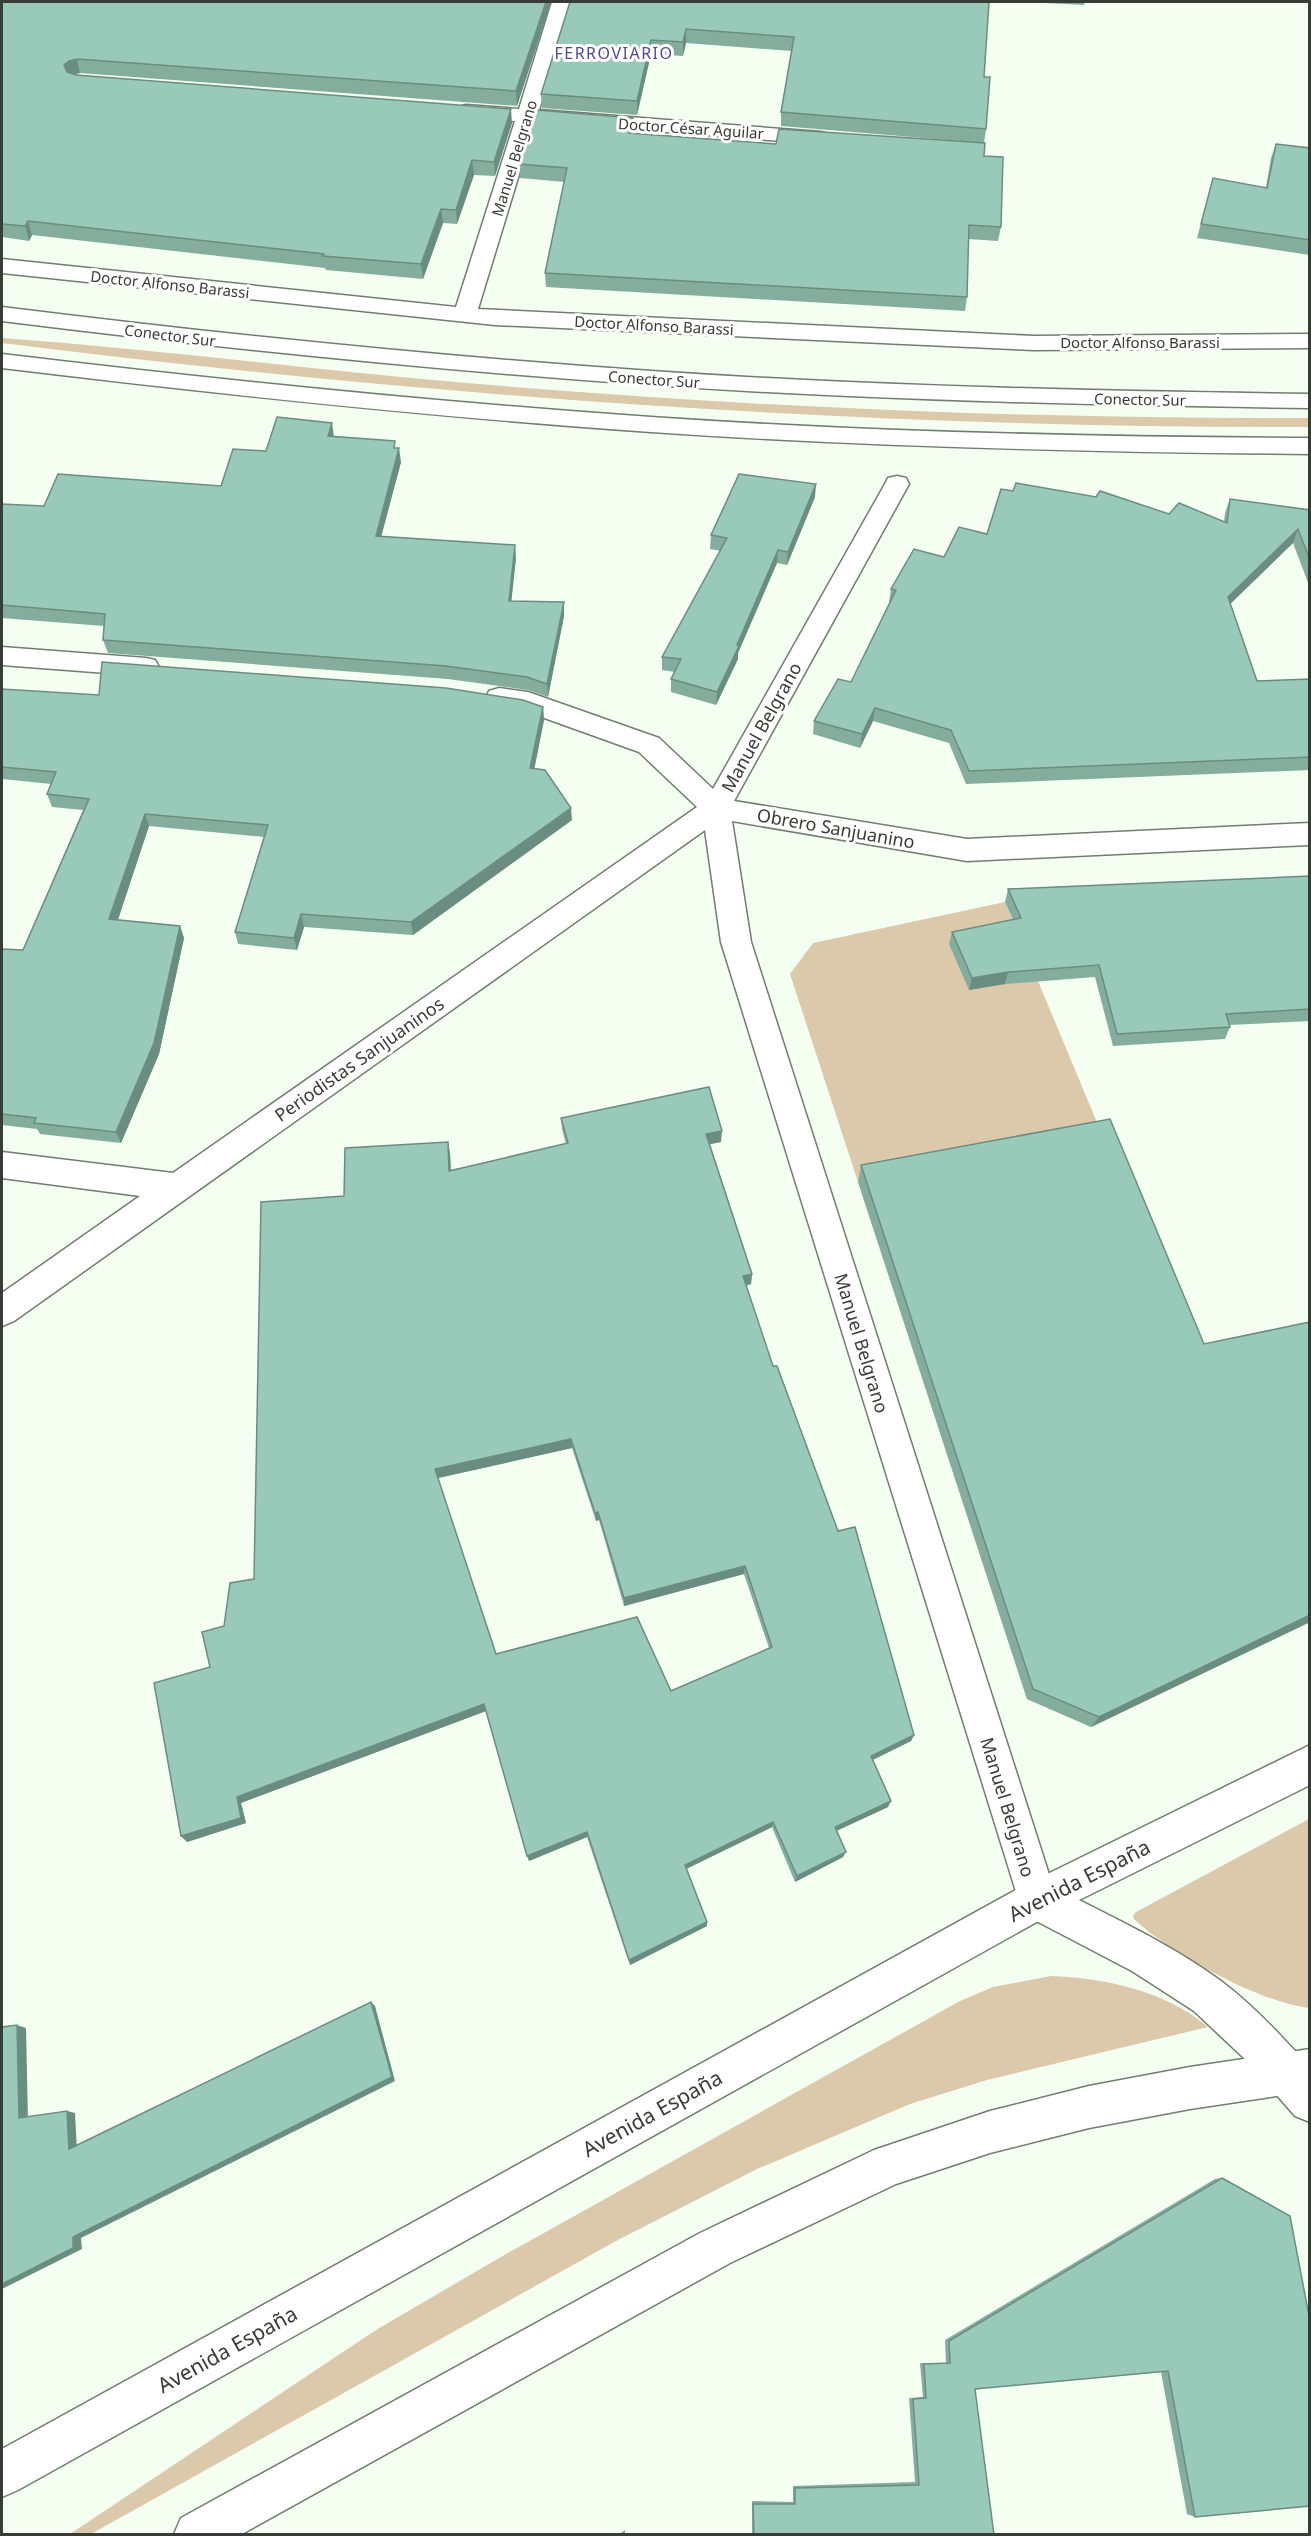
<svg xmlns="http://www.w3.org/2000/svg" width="1311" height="2536" font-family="'Noto Sans',sans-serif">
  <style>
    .green { fill: #dcc9ab }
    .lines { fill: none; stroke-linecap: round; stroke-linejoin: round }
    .street-casing { stroke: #717d6f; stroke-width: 3 }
    .secondary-casing { stroke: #717d6f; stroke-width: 3 }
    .primary-casing { stroke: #717d6f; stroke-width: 3 }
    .street { fill: #fff; fill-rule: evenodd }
    .secondary { fill: #fff; fill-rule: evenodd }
    .primary { fill: #fff; fill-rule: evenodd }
    .wall { fill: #84ad9e; fill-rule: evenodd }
    .shaded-wall { fill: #6b8d81 }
    .building { fill: #99c9b8; stroke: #6b8d81; stroke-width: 1.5; fill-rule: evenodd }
    .labels { text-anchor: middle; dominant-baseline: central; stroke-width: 6; stroke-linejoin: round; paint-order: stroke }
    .far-street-label { font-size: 15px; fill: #373c36; stroke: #fff }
    .far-neighbourhood-label { font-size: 16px; letter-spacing: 1.5px; fill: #564887; stroke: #fff }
    .street-label { font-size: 18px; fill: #373c36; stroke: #fff }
    .near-street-label { font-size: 21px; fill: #373c36; stroke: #fff }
  </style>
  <rect width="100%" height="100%" fill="#f4fff1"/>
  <g class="green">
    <path d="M 2,338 C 157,349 312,370 467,383 C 747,407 1029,419 1309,418 L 1309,427 C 872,428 435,397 2,343 Z"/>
    <path d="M 1005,902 L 1306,1623 L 1091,1727 L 1027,1699 L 790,974 L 813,943 Z"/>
    <path d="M 1309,1819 L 1309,2008 C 1261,2003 1169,1953 1134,1919 L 1133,1916 L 1136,1912 Z"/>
    <path d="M 1051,1976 C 1105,1978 1166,1991 1208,2027 L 987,2080 L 910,2104 L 757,2169 L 616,2241 L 91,2534 L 70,2534 L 376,2330 L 506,2254 L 960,2001 L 993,1987 Z"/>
  </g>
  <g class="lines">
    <g class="street-casing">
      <g id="street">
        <path d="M 552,2 L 572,2 L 539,110 L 821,132 L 828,134 L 832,138 L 828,142 L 821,144 L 535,122 L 478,309 L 1034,336 L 1310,334 L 1310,348 L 1034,350 L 495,325 L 2,273 L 2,259 L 456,307 L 515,121 L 466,117 L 459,115 L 456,111 L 459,107 L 466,105 L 519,109 Z"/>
        <path d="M 897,476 L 906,478 L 909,484 L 734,801 L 967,839 L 1310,823 L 1310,845 L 967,861 L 732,821 L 751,942 L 1053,1887 C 1110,1916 1169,1943 1221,1981 C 1254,2006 1283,2037 1310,2068 L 1310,2122 L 1295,2116 L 1247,2061 L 1194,2011 L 1132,1971 L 1023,1914 L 721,942 L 705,830 L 14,1321 L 2,1326 L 2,1293 L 140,1196 L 2,1178 L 2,1152 L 173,1173 L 697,807 L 639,752 L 525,711 L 489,705 L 486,698 L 489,691 L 499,688 L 528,692 L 659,738 L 713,789 L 885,484 L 888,478 Z"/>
        <path d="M 2,647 L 146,658 L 155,660 L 159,667 L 155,674 L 146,676 L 2,665 Z"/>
      </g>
    </g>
    <g class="secondary-casing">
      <g id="secondary">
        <path d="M 1310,1745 L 1310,1785 L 1051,1914 L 18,2490 L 2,2497 L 2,2449 L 1023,1886 Z"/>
        <path d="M 1310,2049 L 1310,2091 L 1190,2109 L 1089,2128 L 990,2153 L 896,2184 L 730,2263 L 242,2534 L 174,2534 L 181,2518 L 700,2233 L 874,2150 L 990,2111 L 1089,2086 L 1190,2067 Z"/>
      </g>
    </g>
    <g class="primary-casing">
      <g id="primary">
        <path d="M 2,307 C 218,334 434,356 651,371 C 870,386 1090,391 1310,394 L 1310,408 C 1090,405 870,400 651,385 C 434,370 218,348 2,321 Z"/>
        <path d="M 2,354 C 218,380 434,402 651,417 C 870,432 1090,437 1310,438 L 1310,454 C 1090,452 870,447 651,432 C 434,417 218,394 2,368 Z"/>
      </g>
    </g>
    <use href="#street" class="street"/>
    <use href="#secondary" class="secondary"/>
    <use href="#primary" class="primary"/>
  </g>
  <g class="wall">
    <path d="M 2,2 L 551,2 L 517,106 L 80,73 L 74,74 L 512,123 L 495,176 L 474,175 L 457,224 L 443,223 L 423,279 L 326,270 L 325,268 L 32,235 L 29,241 L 2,237 Z"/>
    <path d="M 570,2 L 989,2 L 984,77 L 986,129 L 984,143 L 781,126 L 781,112 L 792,51 L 686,43 L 683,56 L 651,54 L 637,115 L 542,108 L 541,94 Z"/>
    <path d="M 1026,2 L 1085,2 L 1084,5 Z"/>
    <path d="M 633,118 L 633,133 L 776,144 L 984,156 L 1001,227 L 998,241 L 968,239 L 967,297 L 965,311 L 546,287 L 545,273 L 565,182 L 520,178 L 519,164 Z"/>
    <path d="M 1276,144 L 1310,148 L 1310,255 L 1197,238 L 1213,178 L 1266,188 L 1271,158 Z"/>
    <path d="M 334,437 L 396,448 L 401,462 L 381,536 L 516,558 L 511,601 L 564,602 L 564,616 L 548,697 L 528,690 L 448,679 L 108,653 L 103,640 L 104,626 L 2,618 L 2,504 L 44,506 L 221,486 L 266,451 Z"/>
    <path d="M 1013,491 L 1224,522 L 1225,513 L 1230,499 L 1310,510 L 1310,588 L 1293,543 L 1230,604 L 1257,681 L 1310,679 L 1310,770 L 966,784 L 949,743 L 873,721 L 860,748 L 813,734 L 814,721 L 851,682 L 890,603 L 889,602 L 891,589 L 944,557 L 987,534 Z"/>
    <path d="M 815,497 L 787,565 L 777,563 L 738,653 L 738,659 L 716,705 L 671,692 L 671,679 L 675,672 L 662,670 L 662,657 L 721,551 L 710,549 L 711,535 Z"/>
    <path d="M 2,689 L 99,695 L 543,707 L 544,720 L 534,768 L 572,820 L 413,935 L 304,927 L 297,950 L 238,944 L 235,932 L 264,837 L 149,826 L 118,920 L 180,926 L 184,938 L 159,1054 L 121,1143 L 40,1134 L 37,1129 L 2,1125 L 2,949 L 23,950 L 83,810 L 52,807 L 47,794 L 51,784 L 2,779 Z"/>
    <path d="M 1310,876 L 1310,1021 L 1229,1025 L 1230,1027 L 1225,1039 L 1113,1046 L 1095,977 L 1005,984 L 969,990 L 949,944 L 952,932 L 1013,920 L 1005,902 L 1008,889 Z"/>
    <path d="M 561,1118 L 721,1142 L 710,1144 L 752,1274 L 751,1284 L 746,1286 L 773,1366 L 838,1531 L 914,1735 L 911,1741 L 873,1760 L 888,1807 L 836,1831 L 843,1857 L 795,1882 L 772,1827 L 686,1869 L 707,1922 L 707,1926 L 630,1965 L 587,1837 L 529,1861 L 486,1711 L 241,1803 L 246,1823 L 187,1842 L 210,1667 L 224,1626 L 254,1579 L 344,1196 L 450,1153 L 451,1170 L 566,1144 L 562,1129 ZM 572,1448 L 596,1521 L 599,1520 L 624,1606 L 744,1574 L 769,1648 L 671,1691 L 496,1654 L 438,1478 Z"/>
    <path d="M 861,1165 L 1204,1344 L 1310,1622 L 1091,1727 L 1027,1699 L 858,1182 Z"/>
    <path d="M 1222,2178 L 1195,2517 L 1187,2514 L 1161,2372 L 975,2389 L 994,2535 L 752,2535 L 752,2501 L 793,2502 L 793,2486 L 915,2482 L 909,2398 L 923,2397 L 920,2363 L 946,2363 L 945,2340 L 1215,2179 Z"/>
    <path d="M 625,2530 L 625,2535 L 618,2535 Z"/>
  </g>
  <g class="shaded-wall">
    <path d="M 546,2 L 551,2 L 517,106 L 516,91 Z"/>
    <path d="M 686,29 L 686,43 L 683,56 L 683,42 Z"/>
    <path d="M 651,40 L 651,54 L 637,115 L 637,101 Z"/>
    <path d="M 77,59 L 80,73 L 72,75 L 68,80 L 64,65 L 69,61 Z"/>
    <path d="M 511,109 L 512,123 L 495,176 L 494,162 Z"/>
    <path d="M 633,118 L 633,132 L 630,147 L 629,133 Z"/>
    <path d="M 472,160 L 474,175 L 457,224 L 456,210 Z"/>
    <path d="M 441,209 L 443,223 L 423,279 L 421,264 Z"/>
    <path d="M 28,221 L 32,235 L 29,241 L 25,226 Z"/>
    <path d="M 332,423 L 334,437 L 328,436 Z"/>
    <path d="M 399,448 L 401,462 L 378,549 L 376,536 Z"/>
    <path d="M 816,484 L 815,497 L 787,565 L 788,552 Z"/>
    <path d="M 1298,529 L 1293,543 L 1223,611 L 1228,597 Z"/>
    <path d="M 515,545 L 516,558 L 510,614 L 509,601 Z"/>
    <path d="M 778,550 L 777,563 L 738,653 L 738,659 L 716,705 L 717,692 Z"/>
    <path d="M 564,602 L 564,616 L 548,697 L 547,684 Z"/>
    <path d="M 543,707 L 544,720 L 532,781 L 530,768 Z"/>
    <path d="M 875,708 L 873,721 L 860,748 L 862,734 Z"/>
    <path d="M 571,808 L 572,820 L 413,935 L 411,922 Z"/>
    <path d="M 145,814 L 149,826 L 114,931 L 109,919 Z"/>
    <path d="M 301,914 L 304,927 L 297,950 L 294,938 Z"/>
    <path d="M 180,926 L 184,938 L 159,1054 L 121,1143 L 116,1132 Z"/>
    <path d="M 1008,972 L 1005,984 L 969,990 L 972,978 Z"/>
    <path d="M 722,1131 L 721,1142 L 706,1145 L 706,1134 Z"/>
    <path d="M 448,1142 L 450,1153 L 451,1182 L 449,1171 Z"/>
    <path d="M 752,1274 L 751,1284 L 742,1286 L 743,1276 Z"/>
    <path d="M 571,1439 L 572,1448 L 438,1478 L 435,1469 Z"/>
    <path d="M 598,1512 L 599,1520 L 596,1521 L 595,1513 Z"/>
    <path d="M 745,1566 L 744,1574 L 624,1606 L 624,1598 Z"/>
    <path d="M 1310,1615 L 1310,1622 L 1091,1727 L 1099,1717 Z"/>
    <path d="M 484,1704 L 486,1711 L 241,1803 L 246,1823 L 187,1842 L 181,1836 L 237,1797 Z"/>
    <path d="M 914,1735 L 911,1741 L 868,1762 L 871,1756 Z"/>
    <path d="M 891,1801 L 888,1807 L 832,1833 L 835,1827 Z"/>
    <path d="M 773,1822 L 772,1827 L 684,1870 L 685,1865 Z"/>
    <path d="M 587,1832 L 587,1837 L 529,1861 L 527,1856 Z"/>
    <path d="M 846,1852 L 843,1857 L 795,1882 L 797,1876 Z"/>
    <path d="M 707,1922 L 707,1926 L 630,1965 L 629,1960 Z"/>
    <path d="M 371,2002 L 375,2006 L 395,2081 L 81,2238 L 82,2249 L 2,2289 L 2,2284 L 73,2237 Z"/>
    <path d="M 17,2025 L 26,2028 L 28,2121 L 19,2118 Z"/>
    <path d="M 67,2111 L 75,2113 L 77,2151 L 69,2149 Z"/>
  </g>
  <g class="building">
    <path d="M 2,2 L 546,2 L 516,91 L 77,59 L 69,61 L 64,65 L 67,72 L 76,75 L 511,109 L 494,162 L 472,160 L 456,210 L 441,209 L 421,264 L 323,256 L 324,254 L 28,221 L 25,226 L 2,224 Z"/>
    <path d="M 570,2 L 989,2 L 984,77 L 990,77 L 986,129 L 781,112 L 794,37 L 686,29 L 683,42 L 651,40 L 637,101 L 541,94 Z"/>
    <path d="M 536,110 L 633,118 L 629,133 L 776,144 L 779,129 L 985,143 L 984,156 L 1003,157 L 1001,227 L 969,225 L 967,297 L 545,273 L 567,168 L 519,164 Z"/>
    <path d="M 1276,144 L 1310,148 L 1310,240 L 1201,224 L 1213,178 L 1267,188 Z"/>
    <path d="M 277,417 L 332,423 L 328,436 L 395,441 L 394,448 L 399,448 L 376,536 L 515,545 L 509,601 L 564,602 L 547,684 L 527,677 L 446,666 L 103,640 L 105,614 L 2,605 L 2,504 L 44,506 L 58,474 L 221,486 L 233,449 L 266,451 Z"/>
    <path d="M 739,474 L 816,484 L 788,552 L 778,550 L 737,645 L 739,646 L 717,692 L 671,679 L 681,659 L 662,657 L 727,538 L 711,535 Z"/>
    <path d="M 1016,483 L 1096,497 L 1100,491 L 1169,514 L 1179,503 L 1227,523 L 1230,499 L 1310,510 L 1310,560 L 1298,529 L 1228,597 L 1257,681 L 1310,679 L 1310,757 L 969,771 L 951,730 L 875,708 L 862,734 L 814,721 L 838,679 L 851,682 L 896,590 L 891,589 L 914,549 L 944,557 L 959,527 L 987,534 L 1001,489 L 1013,491 Z"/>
    <path d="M 102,662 L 446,688 L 523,700 L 543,707 L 530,768 L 545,770 L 571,808 L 411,922 L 301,914 L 294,938 L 235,932 L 268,825 L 145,814 L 109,919 L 180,926 L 154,1043 L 116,1132 L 34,1123 L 36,1118 L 2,1114 L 2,949 L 23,950 L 89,799 L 47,794 L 56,772 L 2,767 L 2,689 L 99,695 Z"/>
    <path d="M 1310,876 L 1310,1009 L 1226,1014 L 1230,1027 L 1117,1034 L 1099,965 L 1008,972 L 972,978 L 952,932 L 1021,918 L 1008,889 Z"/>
    <path d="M 709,1087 L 722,1131 L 706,1134 L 752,1274 L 743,1276 L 773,1366 L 777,1366 L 838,1531 L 855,1527 L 914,1735 L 871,1756 L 891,1801 L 835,1827 L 846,1852 L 797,1876 L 773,1822 L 685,1865 L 707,1922 L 629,1960 L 587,1832 L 527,1856 L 484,1704 L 237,1797 L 241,1818 L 181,1836 L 154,1683 L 210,1667 L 202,1632 L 224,1626 L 230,1583 L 254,1579 L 261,1202 L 344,1196 L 345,1148 L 448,1142 L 449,1171 L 568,1143 L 561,1118 ZM 571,1439 L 595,1513 L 598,1512 L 624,1598 L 745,1566 L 772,1647 L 671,1691 L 637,1617 L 496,1654 L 435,1469 Z"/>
    <path d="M 1110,1119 L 1204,1344 L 1310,1322 L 1310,1615 L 1099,1717 L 1033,1689 L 861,1165 Z"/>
    <path d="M 371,2002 L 392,2077 L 73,2237 L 73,2248 L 2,2284 L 2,2027 L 17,2025 L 19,2118 L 67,2111 L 69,2149 Z"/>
    <path d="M 1222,2178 L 1290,2216 L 1310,2321 L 1310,2506 L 1195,2517 L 1168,2371 L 975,2389 L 994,2535 L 754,2535 L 753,2504 L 795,2504 L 795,2488 L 919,2485 L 913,2399 L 926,2398 L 924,2364 L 950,2363 L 949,2341 Z"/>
  </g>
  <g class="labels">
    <g class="far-street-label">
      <text transform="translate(691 128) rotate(4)">Doctor César Aguilar</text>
      <text transform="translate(514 158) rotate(-73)">Manuel Belgrano</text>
      <text transform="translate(170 284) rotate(6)">Doctor Alfonso Barassi</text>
      <text transform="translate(654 325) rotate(3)">Doctor Alfonso Barassi</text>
      <text transform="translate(170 335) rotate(7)">Conector Sur</text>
      <text x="1140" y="342">Doctor Alfonso Barassi</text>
      <text transform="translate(654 379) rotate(4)">Conector Sur</text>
      <text transform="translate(1140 399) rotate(1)">Conector Sur</text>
    </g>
    <g class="far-neighbourhood-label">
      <text x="614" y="53">FERROVIARIO</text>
    </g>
    <g class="street-label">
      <text transform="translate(761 727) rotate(-61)">Manuel Belgrano</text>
      <text transform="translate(836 828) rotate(10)">Obrero Sanjuanino</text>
      <text transform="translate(359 1059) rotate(-35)">Periodistas Sanjuaninos</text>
      <text transform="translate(862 1343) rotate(73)">Manuel Belgrano</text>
      <text transform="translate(1008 1807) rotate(73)">Manuel Belgrano</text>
    </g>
    <g class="near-street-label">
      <text transform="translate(1079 1880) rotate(-27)">Avenida España</text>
      <text transform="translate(652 2113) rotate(-29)">Avenida España</text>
      <text transform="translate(227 2349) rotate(-29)">Avenida España</text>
    </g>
  </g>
  <rect width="1311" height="2536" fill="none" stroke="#373c36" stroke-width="6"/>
</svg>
